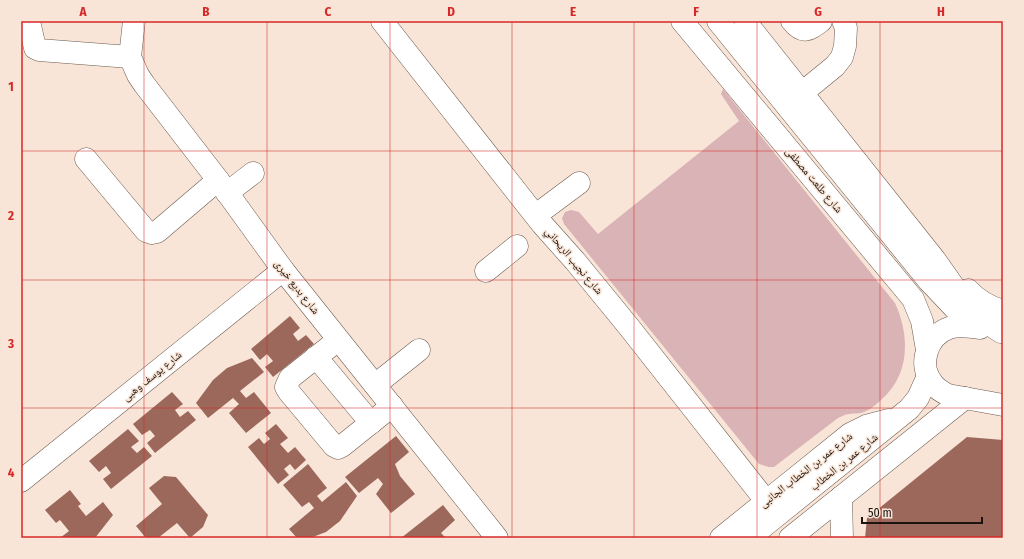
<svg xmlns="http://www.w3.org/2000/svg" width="1024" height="559" font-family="'Fira Sans Condensed','Noto Naskh Arabic',sans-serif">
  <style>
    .green { fill: #dab3b7 }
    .building { fill: #9c685c }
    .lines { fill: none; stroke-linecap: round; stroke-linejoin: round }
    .minor-casing { stroke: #6c5b4f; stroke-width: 23 }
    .minor { stroke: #fff; stroke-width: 22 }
    .grid { fill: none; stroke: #d62828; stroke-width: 1; stroke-opacity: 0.55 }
    .labels { text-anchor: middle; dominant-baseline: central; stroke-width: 3; stroke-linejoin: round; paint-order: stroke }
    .street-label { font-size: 11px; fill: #1b140f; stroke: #f9e5d7 }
    .neatline { fill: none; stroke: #d62828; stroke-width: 1.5 }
    .grid-label { font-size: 13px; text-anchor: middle; font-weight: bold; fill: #d62828 }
  </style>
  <rect width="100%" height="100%" fill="#f9e5d7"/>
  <path class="green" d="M 723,89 L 895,303 C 910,336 910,374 882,399 C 877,404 871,409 864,412 C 860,414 854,413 849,414 C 845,414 841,417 838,418 L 774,467 L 769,467 L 759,464 L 564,224 L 562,218 L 565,212 L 571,210 L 579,212 L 598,234 L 739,121 L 721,94 Z"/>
  <g class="building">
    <path d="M 290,316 L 300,328 L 293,334 L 298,341 L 306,335 L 314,344 L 273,377 L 265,367 L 273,361 L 267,354 L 260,360 L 251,349 Z"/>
    <path d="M 252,358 L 264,372 L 240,391 L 246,398 L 254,392 L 271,413 L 246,433 L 229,413 L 239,404 L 233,398 L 208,418 L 196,403 L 213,380 L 227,368 Z"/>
    <path d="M 172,392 L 183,404 L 175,410 L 180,417 L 188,411 L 196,420 L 155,453 L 147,443 L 155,436 L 150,430 L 142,435 L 133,424 Z"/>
    <path d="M 276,424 L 288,438 L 280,444 L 288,453 L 295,447 L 306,460 L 295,470 L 290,464 L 284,469 L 289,475 L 278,484 L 248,447 L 259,438 L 264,444 L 270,439 L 265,433 Z"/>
    <path d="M 128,429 L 139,441 L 131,447 L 137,453 L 144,447 L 152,456 L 111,489 L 103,479 L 111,473 L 106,466 L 99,472 L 89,461 Z"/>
    <path d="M 396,436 L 409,452 L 395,464 L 400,476 L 415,494 L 391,513 L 376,494 L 383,484 L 378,478 L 359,493 L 345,477 Z"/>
    <path d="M 967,437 L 1003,440 L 1003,538 L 865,538 L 867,518 Z"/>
    <path d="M 308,464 L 327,488 L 317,496 L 322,502 L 346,482 L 357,496 L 340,521 L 326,532 L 310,538 L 297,538 L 289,529 L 314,508 L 309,502 L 302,507 L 283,485 Z"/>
    <path d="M 164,476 L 176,477 L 208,515 L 203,527 L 190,538 L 177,523 L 158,538 L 146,538 L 136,526 L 162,504 L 149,488 Z"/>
    <path d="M 70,490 L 81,504 L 78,506 L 86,516 L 103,502 L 113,515 L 95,538 L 60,538 L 69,531 L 60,520 L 56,523 L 45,510 Z"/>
    <path d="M 443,505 L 455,520 L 441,533 L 446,538 L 401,538 Z"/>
  </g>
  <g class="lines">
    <g class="minor-casing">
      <g id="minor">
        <path d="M 29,21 L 35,48 L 39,50 L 130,57"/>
        <path d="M 134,21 L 130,57 L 138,75 L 144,84 L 218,180 L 283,270 L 497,538"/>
        <path d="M 382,21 L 542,224 L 575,261 L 629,327 L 766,501"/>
        <path d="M 682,21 L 913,299 L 922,321 L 927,350"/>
        <path d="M 718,21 L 929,281 L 963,317"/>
        <path d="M 745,21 L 935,260 L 966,304 L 989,324 L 1001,332"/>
        <path d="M 792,21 C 803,35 809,30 821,21"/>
        <path d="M 802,93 L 835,66 L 842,57 L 845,46 L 846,28 L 843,21"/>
        <path d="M 86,159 L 146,231 L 152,233 L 157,232 L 218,180"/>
        <path d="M 227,193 L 253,173"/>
        <path d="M 536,215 L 579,183"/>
        <path d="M 486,271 L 517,246"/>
        <path d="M 968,290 C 978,301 989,307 1003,311"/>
        <path d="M 980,328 C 970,327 959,324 949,328 C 927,336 917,365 933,384 C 937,389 942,392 948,395 L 1003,405"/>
        <path d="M 338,340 L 290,378 L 286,387 L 289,392 L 334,446 L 338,448 L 342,446 L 392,406"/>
        <path d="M 316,357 L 371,423"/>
        <path d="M 375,385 L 419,350"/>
        <path d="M 21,481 L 283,270"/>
        <path d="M 841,497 L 842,538"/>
        <path d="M 721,538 L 850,434 L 866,426 L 889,420"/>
        <path d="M 749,538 L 909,409 L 918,398 L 928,376"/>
        <path d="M 790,538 L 965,398"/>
      </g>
    </g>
    <use href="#minor" class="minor"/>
  </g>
  <path class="grid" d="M 144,21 L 144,538M 267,21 L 267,538M 390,21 L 390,538M 512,21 L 512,538M 634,21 L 634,538M 757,21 L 757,538M 880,21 L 880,538M 21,151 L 1003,151M 21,280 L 1003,280M 21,408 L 1003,408"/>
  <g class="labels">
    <g class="street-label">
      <text transform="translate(814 180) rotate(50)">شارع طلعت مصطفى</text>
      <text transform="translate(574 261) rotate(50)">شارع نجيب الريحاني</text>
      <text transform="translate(297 287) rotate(52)">شارع بديع خيرى</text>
      <text transform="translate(152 376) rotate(-39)">شارع يوسف وهبى</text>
      <text transform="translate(844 462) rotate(-39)">شارع عمر بن الخطاب</text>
      <text transform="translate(806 470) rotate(-38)">شارع عمر بن الخطاب الجانبى</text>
    </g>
  </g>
  <rect width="1024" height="559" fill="none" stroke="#f9e5d7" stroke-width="44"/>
  <path d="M862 517v6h120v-6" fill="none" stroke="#1b140f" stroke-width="2"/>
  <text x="868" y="517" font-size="12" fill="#1b140f" stroke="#f9e5d7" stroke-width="3" paint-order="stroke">50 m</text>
  <rect x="22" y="22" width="980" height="515" class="neatline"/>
  <g class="grid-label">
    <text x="83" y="16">A</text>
    <text x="206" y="16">B</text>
    <text x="328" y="16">C</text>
    <text x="451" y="16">D</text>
    <text x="573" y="16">E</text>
    <text x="696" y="16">F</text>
    <text x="818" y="16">G</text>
    <text x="941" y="16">H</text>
    <text x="11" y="91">1</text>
    <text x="11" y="220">2</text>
    <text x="11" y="348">3</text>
    <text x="11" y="477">4</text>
  </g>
</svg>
